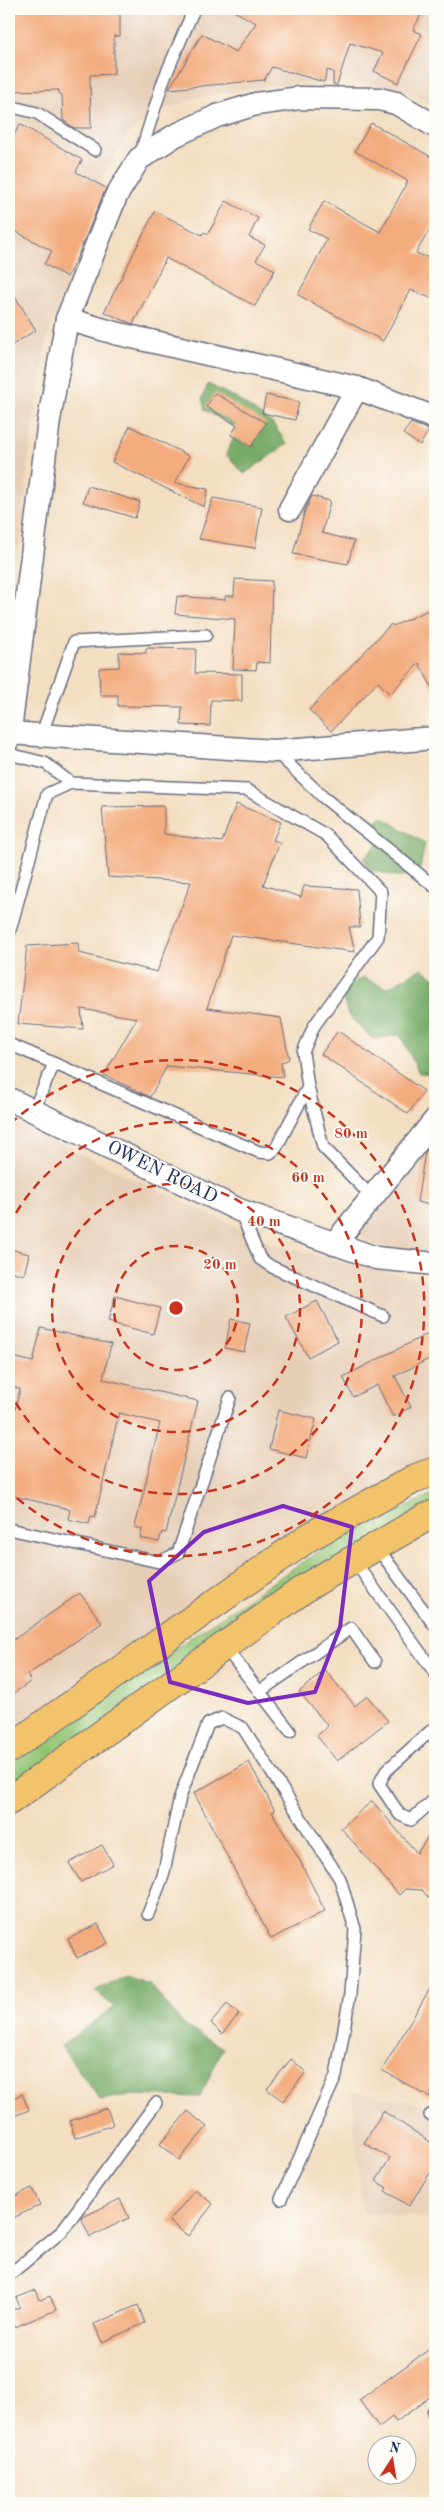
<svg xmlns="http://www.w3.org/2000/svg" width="444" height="2512" font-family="'Old Standard TT',serif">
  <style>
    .built { fill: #e7cfb7 }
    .green { fill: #93c575; stroke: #577a6a }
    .forest { fill: #76aa66; stroke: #486c62 }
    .building { fill: #f3ac7e }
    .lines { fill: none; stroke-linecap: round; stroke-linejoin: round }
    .lane-casing { stroke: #676c81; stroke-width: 14 }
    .street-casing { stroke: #676c81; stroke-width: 25 }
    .primary-casing { stroke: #676c81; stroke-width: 30 }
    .lane { stroke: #fff; stroke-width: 11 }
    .street { stroke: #fff; stroke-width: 22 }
    .primary { stroke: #f2c36a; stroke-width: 28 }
    .marked { fill: none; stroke: #7b2cbf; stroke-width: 4; stroke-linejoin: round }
    .ring { fill: none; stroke: #c8321e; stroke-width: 2.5; stroke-dasharray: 9 6 }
    .labels { text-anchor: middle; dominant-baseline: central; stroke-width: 4; stroke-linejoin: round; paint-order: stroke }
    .street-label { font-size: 19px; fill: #1b2f5e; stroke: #fdfcf7 }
    .centre { fill: #c8321e; stroke: #fdfcf7; stroke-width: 2.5 }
    .ring-label { font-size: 15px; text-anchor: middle; font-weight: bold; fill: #c8321e; stroke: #fdfcf7; stroke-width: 4; stroke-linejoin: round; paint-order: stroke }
  </style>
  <rect width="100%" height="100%" fill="#fdfcf7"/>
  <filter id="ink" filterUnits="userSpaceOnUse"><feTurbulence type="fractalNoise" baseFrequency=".02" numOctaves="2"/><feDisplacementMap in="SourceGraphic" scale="10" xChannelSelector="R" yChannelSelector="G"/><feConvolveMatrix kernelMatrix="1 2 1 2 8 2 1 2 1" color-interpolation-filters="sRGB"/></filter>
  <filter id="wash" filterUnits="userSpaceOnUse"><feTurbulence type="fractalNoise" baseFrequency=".0096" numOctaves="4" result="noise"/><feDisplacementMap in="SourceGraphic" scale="20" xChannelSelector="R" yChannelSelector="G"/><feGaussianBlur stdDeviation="1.12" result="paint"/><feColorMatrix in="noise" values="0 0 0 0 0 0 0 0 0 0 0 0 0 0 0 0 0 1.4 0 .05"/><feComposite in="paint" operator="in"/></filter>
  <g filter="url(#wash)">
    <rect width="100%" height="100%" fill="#f3dec1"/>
    <g class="built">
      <path d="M 9,9 L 435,9 L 435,106 L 403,90 L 352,82 L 279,84 L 194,98 L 154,114 L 127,135 L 105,175 L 46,344 L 29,455 L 9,655 Z"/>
      <path d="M 9,1120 L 272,1244 L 435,1283 L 435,1461 L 9,1739 Z"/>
      <path d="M 435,1136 L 435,1258 L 365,1244 L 361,1234 L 376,1205 Z"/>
      <path d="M 352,2091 L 435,2107 L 435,2218 L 362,2212 Z"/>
    </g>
    <path class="green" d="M 435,1493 L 435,1506 L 9,1792 L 9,1765 L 106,1695 L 307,1559 L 343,1537 Z"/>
    <g class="forest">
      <path d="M 208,384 L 236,398 L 273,424 L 287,444 L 244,474 L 226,454 L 238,429 L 205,410 L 202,398 Z"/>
      <path d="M 382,817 L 425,843 L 420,869 L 400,877 L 370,870 L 364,859 L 378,843 L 371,823 Z"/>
      <path d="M 422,968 L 435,978 L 435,1074 L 419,1073 L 400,1035 L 373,1039 L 348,1015 L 341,991 L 362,977 L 387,988 Z"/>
      <path d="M 125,1975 L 149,1983 L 184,2025 L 223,2048 L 200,2097 L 129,2095 L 100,2100 L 61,2046 L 114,2007 L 95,1991 Z"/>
    </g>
    <g id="blocks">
      <g class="building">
        <path d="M 9,9 L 120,9 L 120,36 L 114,36 L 114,74 L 90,75 L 91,128 L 74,128 L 63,120 L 62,95 L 59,94 L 59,90 L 9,91 Z"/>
        <path d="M 230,9 L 424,9 L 413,30 L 422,34 L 398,83 L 374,71 L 383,53 L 350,43 L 337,85 L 333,84 L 333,72 L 327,70 L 324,82 L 272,67 L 264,80 L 169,89 L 202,34 L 236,52 L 256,23 Z"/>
        <path d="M 371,123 L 435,159 L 435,220 L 416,253 L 435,260 L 435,300 L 411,290 L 383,341 L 298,295 L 327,239 L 308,229 L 324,201 L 380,232 L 408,181 L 355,151 Z"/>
        <path d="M 20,124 L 82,160 L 76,172 L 106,188 L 76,260 L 67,277 L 44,264 L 52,251 L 9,228 L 9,144 Z"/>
        <path d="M 226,201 L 258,218 L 249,237 L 265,245 L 256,260 L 275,270 L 255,306 L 166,258 L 133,324 L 104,312 L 155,211 L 202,235 L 204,232 L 208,234 Z"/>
        <path d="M 9,287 L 36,330 L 9,347 Z"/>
        <path d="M 215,393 L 266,423 L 251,447 L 231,435 L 237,425 L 206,407 Z"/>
        <path d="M 266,395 L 299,402 L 295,420 L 262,413 Z"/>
        <path d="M 411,423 L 429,430 L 420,445 L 403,434 Z"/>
        <path d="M 130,426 L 189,456 L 175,483 L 208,489 L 204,507 L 112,462 Z"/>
        <path d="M 88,486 L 140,502 L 135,518 L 83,502 Z"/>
        <path d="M 312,496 L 330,501 L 322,533 L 354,541 L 348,564 L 293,554 L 305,510 Z"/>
        <path d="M 213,498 L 262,507 L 255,548 L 199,539 Z"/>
        <path d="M 235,579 L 272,581 L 270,663 L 257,662 L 256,670 L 233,669 L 235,619 L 175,614 L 177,596 L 225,600 L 225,596 L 234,596 Z"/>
        <path d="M 435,607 L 435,693 L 419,663 L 390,694 L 378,682 L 331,731 L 309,710 L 391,624 L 393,626 Z"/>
        <path d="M 146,648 L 196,649 L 195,673 L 242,674 L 242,701 L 211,700 L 210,726 L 181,725 L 182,707 L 118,706 L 118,695 L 100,695 L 99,668 L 119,667 L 119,652 L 146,653 Z"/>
        <path d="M 236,804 L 281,822 L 273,840 L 280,842 L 263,885 L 301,897 L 304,886 L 357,889 L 360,927 L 349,927 L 355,952 L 231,935 L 207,1008 L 281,1018 L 289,1059 L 281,1063 L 283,1077 L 167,1066 L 150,1097 L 104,1075 L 137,1018 L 81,1009 L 83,1029 L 18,1024 L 27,946 L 78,943 L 79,953 L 157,972 L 191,882 L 108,877 L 102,807 L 164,806 L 164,834 L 222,842 Z"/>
        <path d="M 338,1031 L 424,1091 L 408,1114 L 321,1054 Z"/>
        <path d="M 429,1148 L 435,1148 L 435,1206 L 417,1202 L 425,1152 Z"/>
        <path d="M 9,1249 L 29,1254 L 24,1275 L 9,1271 Z"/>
        <path d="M 115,1296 L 160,1308 L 153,1334 L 108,1322 Z"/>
        <path d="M 317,1301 L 338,1341 L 308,1357 L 286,1317 Z"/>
        <path d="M 231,1319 L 250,1323 L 244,1352 L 225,1348 Z"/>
        <path d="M 41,1328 L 111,1344 L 103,1379 L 198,1401 L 166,1533 L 162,1532 L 159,1542 L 140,1538 L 142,1529 L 135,1527 L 160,1423 L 119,1413 L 95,1517 L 91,1516 L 89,1524 L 68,1519 L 70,1510 L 65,1508 L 9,1495 L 9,1435 L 20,1389 L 9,1386 L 9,1356 L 33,1362 Z"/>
        <path d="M 435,1330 L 435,1356 L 395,1376 L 411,1407 L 393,1417 L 377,1385 L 353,1397 L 343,1377 Z"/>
        <path d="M 278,1410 L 316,1419 L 306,1458 L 269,1449 Z"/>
        <path d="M 80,1593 L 102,1623 L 27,1675 L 31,1681 L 9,1697 L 9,1643 Z"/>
        <path d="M 325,1670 L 355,1706 L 367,1696 L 388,1721 L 337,1761 L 317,1736 L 328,1726 L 299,1692 Z"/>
        <path d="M 249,1762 L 275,1811 L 272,1812 L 300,1861 L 325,1911 L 271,1939 L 194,1793 Z"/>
        <path d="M 372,1801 L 417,1853 L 435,1827 L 435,1905 L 422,1890 L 405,1889 L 399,1895 L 341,1828 Z"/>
        <path d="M 102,1845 L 113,1864 L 81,1882 L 69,1863 Z"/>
        <path d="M 98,1924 L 108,1943 L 77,1958 L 68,1939 Z"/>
        <path d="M 435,1980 L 435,2086 L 429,2097 L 382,2070 Z"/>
        <path d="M 227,2004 L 239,2014 L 222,2034 L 211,2023 Z"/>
        <path d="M 291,2059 L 306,2072 L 283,2101 L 267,2089 Z"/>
        <path d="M 22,2094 L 29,2110 L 9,2118 L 9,2100 Z"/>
        <path d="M 107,2108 L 113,2125 L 75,2138 L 70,2121 Z"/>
        <path d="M 188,2111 L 207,2127 L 179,2160 L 160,2144 Z"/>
        <path d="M 383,2111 L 435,2145 L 435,2165 L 409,2206 L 385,2191 L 387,2188 L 376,2181 L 390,2158 L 364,2143 Z"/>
        <path d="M 32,2188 L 40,2205 L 9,2220 L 9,2199 Z"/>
        <path d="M 195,2190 L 213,2204 L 188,2236 L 169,2221 Z"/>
        <path d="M 120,2199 L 129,2218 L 90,2237 L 81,2218 Z"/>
        <path d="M 36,2290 L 40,2300 L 50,2296 L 56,2310 L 15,2327 L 9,2311 L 20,2307 L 16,2298 Z"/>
        <path d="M 138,2305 L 145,2323 L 102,2342 L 94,2324 Z"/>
        <path d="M 435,2345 L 435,2393 L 396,2422 L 392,2417 L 379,2427 L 359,2400 Z"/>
      </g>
    </g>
  </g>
  <g filter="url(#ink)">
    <use href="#blocks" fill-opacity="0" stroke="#676c81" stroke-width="1"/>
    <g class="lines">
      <g class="lane-casing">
        <g id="lane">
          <path d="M 9,106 L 37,113 L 95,150"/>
          <path d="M 140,155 L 164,79 L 194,9"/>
          <path d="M 9,601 L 16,632"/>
          <path d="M 41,736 L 74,642 L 206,635"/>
          <path d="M 276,752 L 323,797 L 435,887"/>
          <path d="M 9,754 L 45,763 L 71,783 L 247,790 L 326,835 L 381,892 L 378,937 L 314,1026 L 303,1052 L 308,1087 L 276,1148 L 270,1153 L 259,1152 L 9,1044"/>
          <path d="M 9,934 L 47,794 L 71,783"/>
          <path d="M 308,1087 L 323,1147 L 372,1197"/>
          <path d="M 33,1111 L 54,1064"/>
          <path d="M 240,1211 L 260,1259 L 272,1267 L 383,1316"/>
          <path d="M 9,1529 L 159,1562 L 178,1553 L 230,1398"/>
          <path d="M 376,1546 L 435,1626"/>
          <path d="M 353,1559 L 435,1673"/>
          <path d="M 224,1646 L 290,1731"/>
          <path d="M 259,1692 L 351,1628 L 375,1662"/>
          <path d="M 435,1727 L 386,1771 L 379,1784 L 400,1815 L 411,1820 L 435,1799"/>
          <path d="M 148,1914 L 163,1876 L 180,1797 L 208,1724 L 222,1718 L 243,1728 L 340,1879 L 355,1929 L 350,1994 L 336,2076 L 281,2199"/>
          <path d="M 430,2115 L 435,2116"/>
          <path d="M 9,2275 L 61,2232 L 156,2103"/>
          <path d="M 433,2412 L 435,2412"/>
        </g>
      </g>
      <g class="street-casing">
        <g id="street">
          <path d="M 67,319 L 115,333 L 357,388 L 435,418"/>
          <path d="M 290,509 L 357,388"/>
          <path d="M 9,733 L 274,751 L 435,738"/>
          <path d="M 9,739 L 49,420 L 67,319 L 116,196 L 139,159 L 174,136 L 217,116 L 256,104 L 300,98 L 379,99 L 396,103 L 435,126"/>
          <path d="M 9,1099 L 239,1210 L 376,1258 L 435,1264"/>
          <path d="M 334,1244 L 435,1120"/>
        </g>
      </g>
      <g class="primary-casing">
        <g id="primary">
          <path d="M 9,1749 L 309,1537 L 416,1478 L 435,1471"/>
          <path d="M 9,1801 L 308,1586 L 425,1518 L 435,1514"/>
        </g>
      </g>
      <use href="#lane" class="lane"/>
      <use href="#street" class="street"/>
      <use href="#primary" class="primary"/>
    </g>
  </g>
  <path class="marked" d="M 283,1506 L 352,1527 L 340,1627 L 315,1692 L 248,1703 L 170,1682 L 149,1581 L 204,1532 Z"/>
  <g class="ring">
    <circle cx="176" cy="1308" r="62"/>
    <circle cx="176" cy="1308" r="124"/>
    <path d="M9 1226A186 186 0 1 1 9 1390"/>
    <path d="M10 1124A248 248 0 1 1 10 1492"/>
  </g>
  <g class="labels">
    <g class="street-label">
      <text transform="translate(162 1173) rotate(26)">OWEN ROAD</text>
    </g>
  </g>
  <circle cx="176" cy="1308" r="8" class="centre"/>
  <g class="ring-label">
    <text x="351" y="1138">80 m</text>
    <text x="308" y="1182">60 m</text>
    <text x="264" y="1226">40 m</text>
    <text x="220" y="1269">20 m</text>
  </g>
  <rect width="444" height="2512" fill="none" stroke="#fdfcf7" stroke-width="30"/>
  <g transform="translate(392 2460) rotate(12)"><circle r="24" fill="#fdfcf7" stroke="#a3aaba"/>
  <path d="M0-4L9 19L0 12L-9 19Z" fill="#c8321e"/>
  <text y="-8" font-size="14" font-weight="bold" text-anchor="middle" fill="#1b2f5e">N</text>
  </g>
</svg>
